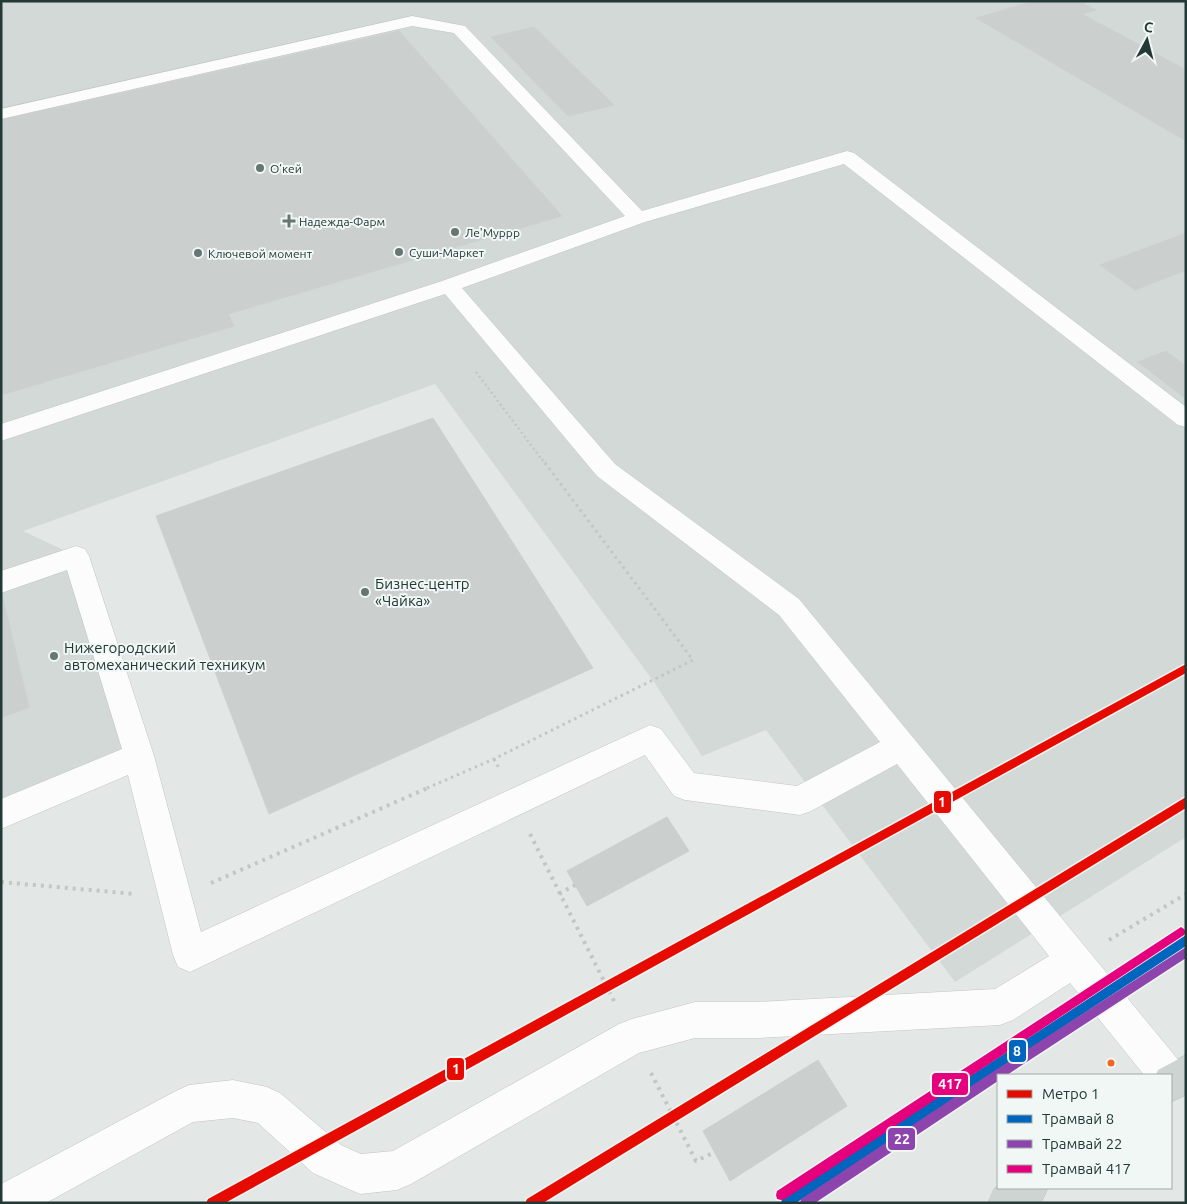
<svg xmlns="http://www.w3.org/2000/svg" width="1187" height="1204" font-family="Ubuntu,sans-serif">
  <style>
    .built { fill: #d2d9d6 }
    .building { fill: #cbcfce; stroke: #ccd1cf }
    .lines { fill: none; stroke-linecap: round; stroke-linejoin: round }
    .minor-casing { stroke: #c0c5c3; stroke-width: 1 }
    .major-casing { stroke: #bcc4c2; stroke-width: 1 }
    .path-far2 { stroke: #c0c8c5; stroke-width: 2.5; stroke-dasharray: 2 3; stroke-linecap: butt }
    .path-far1 { stroke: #c0c8c5; stroke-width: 3; stroke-dasharray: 2.5 4; stroke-linecap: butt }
    .path { stroke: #c0c8c5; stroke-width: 4; stroke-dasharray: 3 5; stroke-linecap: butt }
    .minor { fill: #fbfcfb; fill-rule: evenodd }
    .major { fill: #ced4d2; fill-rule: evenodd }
    .tram-1-casing { stroke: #f1f7f5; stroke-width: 3 }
    .tram-2-casing { stroke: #f1f7f5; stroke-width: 3 }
    .tram-3-casing { stroke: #f1f7f5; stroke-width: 3 }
    .tram-1 { fill: #0065bd; fill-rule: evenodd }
    .tram-2 { fill: #8e44ad; fill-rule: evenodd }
    .tram-3 { fill: #e5007d; fill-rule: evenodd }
    .metro-1-casing { stroke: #f1f7f5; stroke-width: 3 }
    .metro-1 { fill: #e50b00; fill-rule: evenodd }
    .poi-dot { fill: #667673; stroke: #f1f7f5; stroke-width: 2 }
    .bus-dot { fill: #f26522; stroke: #f1f7f5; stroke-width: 2 }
    .labels { text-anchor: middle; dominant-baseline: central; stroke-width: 4; stroke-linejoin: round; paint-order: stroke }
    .far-poi-label { font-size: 12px; fill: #233935; stroke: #f1f7f5; text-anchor: start }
    .poi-label { font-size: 15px; fill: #233935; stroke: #f1f7f5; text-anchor: start }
    .line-badge { stroke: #f1f7f5; stroke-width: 2 }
    .badge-label { font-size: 14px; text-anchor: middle; font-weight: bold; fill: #fff }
  </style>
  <rect width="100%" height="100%" fill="#e3e8e6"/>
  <path class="built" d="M 1,1 L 1186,1 L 1186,837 L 955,982 L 766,730 L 702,756 L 654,682 L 435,384 L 23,531 L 76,556 L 139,756 L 1,814 Z"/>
  <g class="building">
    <path d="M 1034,1 L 1079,1 L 1096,10 L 1082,14 L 1186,70 L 1186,141 L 976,18 Z"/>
    <path d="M 534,27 L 614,105 L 568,116 L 491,37 Z"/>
    <path d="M 399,31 L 562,216 L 228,314 L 234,326 L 1,395 L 1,120 Z"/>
    <path d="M 1186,233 L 1186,270 L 1135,290 L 1100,265 Z"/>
    <path d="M 1166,351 L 1186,366 L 1186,399 L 1138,362 Z"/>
    <path d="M 433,418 L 593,668 L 269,814 L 156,516 Z"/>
    <path d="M 1,591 L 29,707 L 1,718 Z"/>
    <path d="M 667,817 L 689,851 L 587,906 L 567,871 Z"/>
    <path d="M 818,1060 L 847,1106 L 730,1181 L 703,1131 Z"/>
  </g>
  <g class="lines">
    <g class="minor-casing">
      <path id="minor" d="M 412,16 L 465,26 L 642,211 L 840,153 L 847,151 L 854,153 L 1186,407 L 1186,427 L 1178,425 L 844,164 L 645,222 L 462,288 L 615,464 L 799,599 L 1180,1062 L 1186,1075 L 1180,1088 L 1171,1092 L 1171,1075 L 1144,1075 L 1070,983 L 1013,1020 L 1000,1025 L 757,1038 L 695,1038 L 639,1053 L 411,1184 L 397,1190 L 360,1194 L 313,1173 L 258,1123 L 233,1118 L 193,1122 L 46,1203 L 1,1203 L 1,1184 L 176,1091 L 189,1085 L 233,1080 L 267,1087 L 280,1093 L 341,1145 L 361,1154 L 393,1151 L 619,1024 L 632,1019 L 695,1002 L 757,1002 L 995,989 L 1049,956 L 897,764 L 811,811 L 800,815 L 685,800 L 674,796 L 645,755 L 190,972 L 178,967 L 173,955 L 128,775 L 1,829 L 1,799 L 122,749 L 67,570 L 1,593 L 1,571 L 76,546 L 85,549 L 89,556 L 154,756 L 201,932 L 650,725 L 661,729 L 694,773 L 797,786 L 880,742 L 779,615 L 597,476 L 445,294 L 1,441 L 1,424 L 442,281 L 625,216 L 454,33 L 412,26 L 1,119 L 1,109 Z"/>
    </g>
    <g class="major-casing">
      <g id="major">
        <path d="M 1186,1055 L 1186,1095 L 1171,1102 L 1171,1075 L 1156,1075 L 1158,1070 Z"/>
        <path d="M 998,1186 L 998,1188 L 1048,1188 L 1041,1203 L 988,1203 L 994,1189 Z"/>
      </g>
    </g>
    <path class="path-far2" d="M 476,372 L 543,461"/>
    <g class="path-far1">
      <path d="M 494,759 L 500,770"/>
      <path d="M 427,788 L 494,759 L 693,660 L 542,459"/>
    </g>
    <g class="path">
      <path d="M 530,834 L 615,1003"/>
      <path d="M 1,882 L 135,894"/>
      <path d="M 211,883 L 430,787"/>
      <path d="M 559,894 L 575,885"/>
      <path d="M 1109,940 L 1186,894"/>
      <path d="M 651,1073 L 696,1161 L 715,1152"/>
    </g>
    <use href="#minor" class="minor"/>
    <use href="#major" class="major"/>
    <g class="tram-1-casing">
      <path id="tram-1" d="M 1186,935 L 1186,946 L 796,1203 L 781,1203 L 782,1199 Z"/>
    </g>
    <g class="tram-2-casing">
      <path id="tram-2" d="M 1186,947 L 1186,958 L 1007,1075 L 998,1075 L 998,1081 L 815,1203 L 800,1203 L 801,1199 L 994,1071 Z"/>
    </g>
    <g class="tram-3-casing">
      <path id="tram-3" d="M 1181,927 L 1184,929 L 1186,932 L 1184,935 L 785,1199 L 781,1200 L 777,1199 L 776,1195 L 777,1191 Z"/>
    </g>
    <use href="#tram-1" class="tram-1"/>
    <use href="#tram-2" class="tram-2"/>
    <use href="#tram-3" class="tram-3"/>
    <g class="metro-1-casing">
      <g id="metro-1">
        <path d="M 1186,664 L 1186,673 L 225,1203 L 206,1203 L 208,1199 Z"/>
        <path d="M 1186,797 L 1186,808 L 543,1203 L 525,1203 L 527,1199 Z"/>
      </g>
    </g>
    <use href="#metro-1" class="metro-1"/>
  </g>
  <g class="poi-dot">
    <circle cx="260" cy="168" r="5"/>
    <path d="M286.5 213.5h5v5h5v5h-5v5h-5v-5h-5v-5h5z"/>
    <circle cx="455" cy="232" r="5"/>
    <circle cx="399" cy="252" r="5"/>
    <circle cx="198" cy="253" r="5"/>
    <circle cx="365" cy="592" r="5"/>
    <circle cx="54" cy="656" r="5"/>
  </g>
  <circle class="bus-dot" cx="1111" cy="1063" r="4.5"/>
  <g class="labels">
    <g class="far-poi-label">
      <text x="270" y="168">О’кей</text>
      <text x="299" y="221">Надежда-Фарм</text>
      <text x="465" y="232">Ле'Муррр</text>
      <text x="409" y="252">Суши-Маркет</text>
      <text x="208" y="253">Ключевой момент</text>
    </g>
    <g class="poi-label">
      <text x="375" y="583">Бизнес-центр<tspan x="375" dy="17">«Чайка»</tspan></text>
      <text x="64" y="647">Нижегородский<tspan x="64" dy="17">автомеханический техникум</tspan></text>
    </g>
  </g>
  <g class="line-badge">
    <rect x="933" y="790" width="19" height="24" rx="5" fill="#e50b00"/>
    <rect x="1008" y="1039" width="19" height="24" rx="5" fill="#0065bd"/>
    <rect x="446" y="1057" width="19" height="24" rx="5" fill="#e50b00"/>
    <rect x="931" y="1072" width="38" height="24" rx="5" fill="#e5007d"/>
    <rect x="887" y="1127" width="29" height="24" rx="5" fill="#8e44ad"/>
  </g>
  <g class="badge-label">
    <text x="942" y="807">1</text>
    <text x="1017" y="1056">8</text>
    <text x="456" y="1074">1</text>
    <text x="950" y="1089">417</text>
    <text x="902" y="1144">22</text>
  </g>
  <rect width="1187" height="1204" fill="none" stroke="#233935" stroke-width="5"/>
  <rect x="997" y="1074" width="175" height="115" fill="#f1f7f5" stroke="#9faba8"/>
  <rect x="1007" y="1090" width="25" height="8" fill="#e50b00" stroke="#9faba8"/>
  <text x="1042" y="1099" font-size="15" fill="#233935">Метро 1</text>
  <rect x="1007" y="1115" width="25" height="8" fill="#0065bd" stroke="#9faba8"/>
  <text x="1042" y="1124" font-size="15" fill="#233935">Трамвай 8</text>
  <rect x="1007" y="1140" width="25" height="8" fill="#8e44ad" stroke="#9faba8"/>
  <text x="1042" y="1149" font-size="15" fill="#233935">Трамвай 22</text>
  <rect x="1007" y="1165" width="25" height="8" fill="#e5007d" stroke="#9faba8"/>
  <text x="1042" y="1174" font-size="15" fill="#233935">Трамвай 417</text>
  <g transform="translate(1147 40) rotate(7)" stroke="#f1f7f5" stroke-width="4" paint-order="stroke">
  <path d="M0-4L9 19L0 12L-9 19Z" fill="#233935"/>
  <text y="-8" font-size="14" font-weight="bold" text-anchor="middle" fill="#233935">С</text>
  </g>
</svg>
